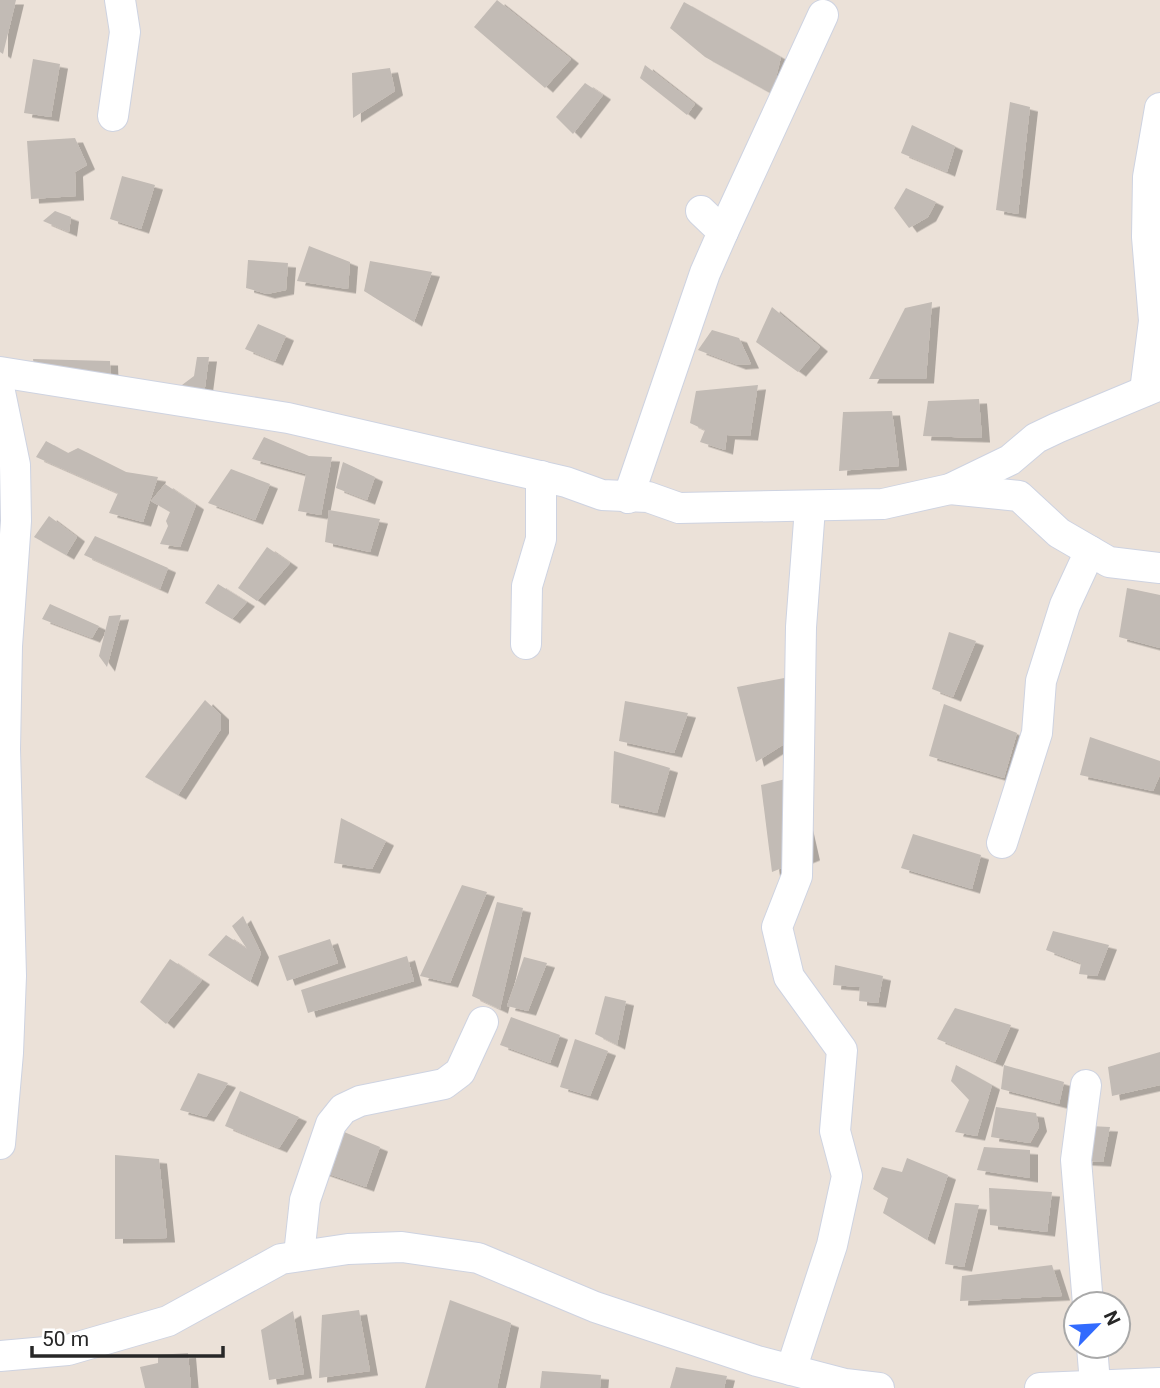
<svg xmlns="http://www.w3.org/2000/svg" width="1160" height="1388" font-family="Roboto,sans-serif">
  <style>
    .building { fill: #c2bbb5; filter: url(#shadow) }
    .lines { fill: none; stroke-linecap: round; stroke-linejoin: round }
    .minor-casing { stroke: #ced3e1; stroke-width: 32 }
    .minor { stroke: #fff; stroke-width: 30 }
  </style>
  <defs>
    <filter id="shadow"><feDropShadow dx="8" dy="4.5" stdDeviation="0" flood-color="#0004"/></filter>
  </defs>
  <rect width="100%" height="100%" fill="#ebe1d8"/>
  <g class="building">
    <path d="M 0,0 L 16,0 L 3,54 L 0,52 Z"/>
    <path d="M 497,0 L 571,59 L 545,88 L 474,27 Z"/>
    <path d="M 684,2 L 781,57 L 772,94 L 705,57 L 670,28 Z"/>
    <path d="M 33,59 L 60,64 L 51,117 L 24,113 Z"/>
    <path d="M 645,65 L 695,104 L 687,115 L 640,78 Z"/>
    <path d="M 390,68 L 395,91 L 353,118 L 352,73 Z"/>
    <path d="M 585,83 L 603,95 L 573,134 L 556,117 Z"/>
    <path d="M 1010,102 L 1030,107 L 1018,214 L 996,210 Z"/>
    <path d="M 912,125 L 955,146 L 947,172 L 901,153 Z"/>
    <path d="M 75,138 L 87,165 L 75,172 L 76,196 L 31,199 L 27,141 Z"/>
    <path d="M 122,176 L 155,185 L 141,229 L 110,219 Z"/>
    <path d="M 906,188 L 936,202 L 928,217 L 909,228 L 894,208 Z"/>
    <path d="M 55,211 L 71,217 L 69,232 L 43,221 Z"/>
    <path d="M 309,246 L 350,262 L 348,289 L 297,281 Z"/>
    <path d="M 248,260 L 288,263 L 286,290 L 267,294 L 246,288 Z"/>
    <path d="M 370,261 L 432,272 L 414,322 L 364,291 Z"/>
    <path d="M 932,302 L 926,379 L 869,379 L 905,308 Z"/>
    <path d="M 772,307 L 820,347 L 798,372 L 756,342 Z"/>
    <path d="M 258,324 L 286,336 L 275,361 L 245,349 Z"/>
    <path d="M 712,330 L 739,338 L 751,364 L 738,365 L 698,350 Z"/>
    <path d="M 197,357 L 209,357 L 204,395 L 184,400 L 182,385 L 194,376 Z"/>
    <path d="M 33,359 L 110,361 L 111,389 L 35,371 Z"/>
    <path d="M 758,385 L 750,436 L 727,435 L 725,450 L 700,442 L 705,430 L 690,423 L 696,391 Z"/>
    <path d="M 979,399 L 982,438 L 923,436 L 928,401 Z"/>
    <path d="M 892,411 L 899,466 L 839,471 L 843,412 Z"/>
    <path d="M 264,437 L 309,456 L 332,457 L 321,515 L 298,511 L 306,474 L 252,459 Z"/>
    <path d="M 46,441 L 68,453 L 78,448 L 126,472 L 158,477 L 143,522 L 109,513 L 118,493 L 36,457 Z"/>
    <path d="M 343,462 L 375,477 L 367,500 L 336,488 Z"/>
    <path d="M 231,469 L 270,484 L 255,520 L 208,503 Z"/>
    <path d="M 165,484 L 196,505 L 180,547 L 160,544 L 168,526 L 166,521 L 170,512 L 151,501 Z"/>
    <path d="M 329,510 L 380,519 L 370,552 L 325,542 Z"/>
    <path d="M 49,516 L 77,537 L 66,555 L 34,537 Z"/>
    <path d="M 95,536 L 168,568 L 160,589 L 84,555 Z"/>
    <path d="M 267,547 L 290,563 L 257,601 L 238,588 Z"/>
    <path d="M 218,584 L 247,602 L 232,619 L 205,603 Z"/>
    <path d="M 1127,588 L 1160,595 L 1160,648 L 1119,637 Z"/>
    <path d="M 50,604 L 99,626 L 92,638 L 42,619 Z"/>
    <path d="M 121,615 L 107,667 L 99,656 L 109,616 Z"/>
    <path d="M 949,632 L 976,641 L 953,697 L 932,689 Z"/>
    <path d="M 800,675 L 800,734 L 756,762 L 737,687 Z"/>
    <path d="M 205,700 L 221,715 L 221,729 L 178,795 L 145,777 Z"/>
    <path d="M 625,701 L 688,713 L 674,753 L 619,741 Z"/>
    <path d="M 944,704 L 1017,733 L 1004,778 L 929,756 Z"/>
    <path d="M 1090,737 L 1160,761 L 1160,775 L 1153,791 L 1080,775 Z"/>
    <path d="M 614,751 L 670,768 L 657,813 L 611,803 Z"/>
    <path d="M 794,777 L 812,856 L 772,872 L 761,785 Z"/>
    <path d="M 341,818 L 386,841 L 372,869 L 334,863 Z"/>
    <path d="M 913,834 L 981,855 L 972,889 L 901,868 Z"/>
    <path d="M 462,885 L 487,892 L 450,983 L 420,976 Z"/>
    <path d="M 497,902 L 523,908 L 500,1009 L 472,996 Z"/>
    <path d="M 243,916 L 261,953 L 250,982 L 208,955 L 226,935 L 247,949 L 232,926 Z"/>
    <path d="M 1053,931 L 1109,945 L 1097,976 L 1079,974 L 1081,963 L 1046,950 Z"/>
    <path d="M 330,939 L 338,963 L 287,981 L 278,956 Z"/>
    <path d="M 407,956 L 414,981 L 308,1013 L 301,990 Z"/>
    <path d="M 524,957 L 547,963 L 528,1011 L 507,1006 Z"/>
    <path d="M 170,959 L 202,980 L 166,1024 L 140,1002 Z"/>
    <path d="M 835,965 L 883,976 L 878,1003 L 859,1001 L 860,987 L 833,985 Z"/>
    <path d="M 605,996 L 626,1001 L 617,1045 L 595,1034 Z"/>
    <path d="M 955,1008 L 1011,1025 L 995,1062 L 937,1039 Z"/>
    <path d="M 511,1017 L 560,1035 L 550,1063 L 500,1045 Z"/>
    <path d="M 575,1039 L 608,1051 L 590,1096 L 560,1087 Z"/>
    <path d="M 1160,1052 L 1160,1085 L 1112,1096 L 1108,1067 Z"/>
    <path d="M 956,1065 L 992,1085 L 977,1136 L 955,1132 L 969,1100 L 951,1081 Z"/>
    <path d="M 1004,1065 L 1064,1082 L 1059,1104 L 1001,1089 Z"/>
    <path d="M 198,1073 L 228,1083 L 206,1117 L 180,1110 Z"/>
    <path d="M 240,1091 L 299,1117 L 279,1148 L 225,1126 Z"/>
    <path d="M 996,1107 L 1036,1113 L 1039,1127 L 1030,1143 L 991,1137 Z"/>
    <path d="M 1089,1126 L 1110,1127 L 1103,1162 L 1084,1161 Z"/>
    <path d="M 337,1129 L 380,1147 L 366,1187 L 320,1171 Z"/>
    <path d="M 984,1147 L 1030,1150 L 1030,1178 L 977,1170 Z"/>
    <path d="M 115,1155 L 159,1159 L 167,1238 L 115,1239 Z"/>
    <path d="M 907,1158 L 948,1175 L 927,1240 L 883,1213 L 888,1198 L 873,1189 L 882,1167 L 902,1172 Z"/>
    <path d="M 989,1188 L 1052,1192 L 1047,1232 L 990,1225 Z"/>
    <path d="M 955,1203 L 979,1205 L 964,1267 L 945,1264 Z"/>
    <path d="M 1052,1265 L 1062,1296 L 960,1301 L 962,1276 Z"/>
    <path d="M 450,1300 L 511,1323 L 497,1388 L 425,1388 Z"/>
    <path d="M 359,1310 L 370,1371 L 319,1378 L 322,1315 Z"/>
    <path d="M 293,1311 L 304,1374 L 269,1380 L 261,1330 Z"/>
    <path d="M 188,1353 L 191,1388 L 145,1388 L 140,1367 L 158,1363 L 158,1355 Z"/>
    <path d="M 676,1367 L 727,1376 L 724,1388 L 670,1388 Z"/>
    <path d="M 542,1371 L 601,1375 L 600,1388 L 540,1388 Z"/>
  </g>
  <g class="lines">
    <g class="minor-casing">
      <g id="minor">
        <path d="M 113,116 L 125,32 L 120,0"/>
        <path d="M 723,232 L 823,15"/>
        <path d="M 0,372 L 288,418 L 566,482 L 602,495 L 648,497 L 679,508 L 883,504 L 950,489 L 1010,460 L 1036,438 L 1057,428 L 1160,385"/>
        <path d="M 1145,391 L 1154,321 L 1147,237 L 1148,177 L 1160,108"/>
        <path d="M 0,392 L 15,465 L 16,521 L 7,646 L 5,749 L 11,976 L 8,1053 L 0,1144"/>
        <path d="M 950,489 L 1019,496 L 1059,533 L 1109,562 L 1160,568"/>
        <path d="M 628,498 L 705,273 L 723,232 L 701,211"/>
        <path d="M 526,644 L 527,586 L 541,539 L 541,476"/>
        <path d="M 1002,843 L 1037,733 L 1041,681 L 1065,605 L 1090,551"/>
        <path d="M 1086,1085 L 1076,1160 L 1088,1304"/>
        <path d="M 299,1255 L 305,1200 L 331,1124 L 343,1109 L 360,1101 L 444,1084 L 460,1072 L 483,1022"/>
        <path d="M 1092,1346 L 1095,1384"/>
        <path d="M 0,1356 L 68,1350 L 168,1321 L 281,1259 L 348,1249 L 402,1247 L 478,1258 L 595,1307 L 757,1361 L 845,1384 L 879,1388"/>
        <path d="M 791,1370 L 832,1245 L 847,1176 L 835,1131 L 842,1050 L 789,977 L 777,927 L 797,876 L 801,627 L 810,508"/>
        <path d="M 1040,1388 L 1160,1383"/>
      </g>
    </g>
    <use href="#minor" class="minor"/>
  </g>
  <g transform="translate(1097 1325) rotate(65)"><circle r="33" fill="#ffffff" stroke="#a9a9a9" stroke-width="2"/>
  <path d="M0-5L12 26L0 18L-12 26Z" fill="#326bfe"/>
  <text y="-10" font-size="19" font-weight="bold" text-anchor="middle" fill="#272727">N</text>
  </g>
  <path d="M32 1346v10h191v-10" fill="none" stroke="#272727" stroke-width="3.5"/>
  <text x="42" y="1346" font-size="21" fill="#272727" stroke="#ffffff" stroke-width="5" paint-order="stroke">50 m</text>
</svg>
